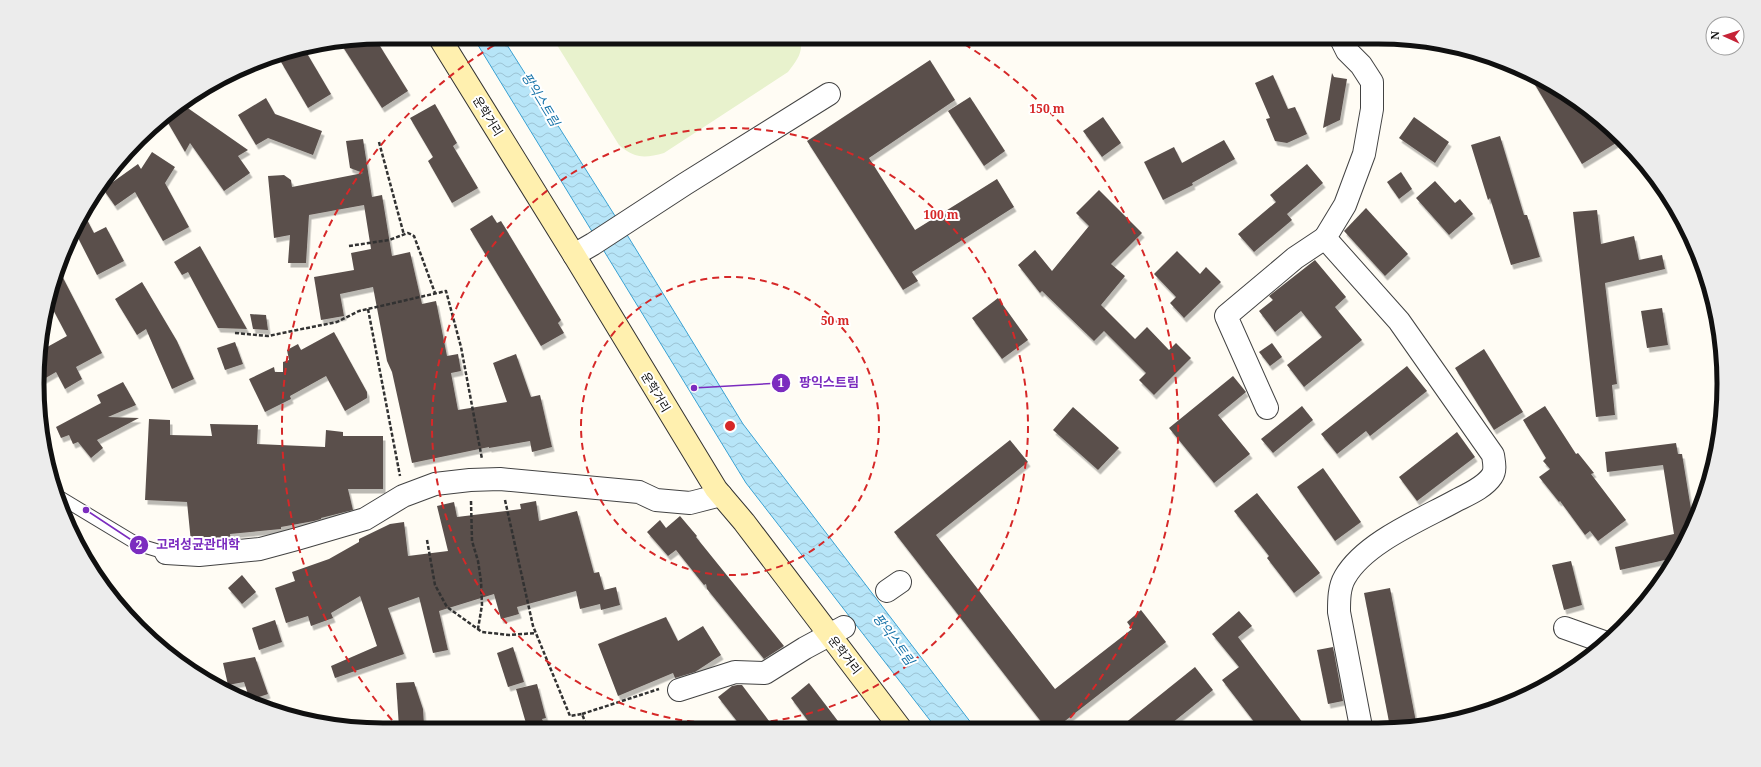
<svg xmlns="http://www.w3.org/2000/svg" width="1761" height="767" font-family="'Noto Serif','Noto Sans KR',serif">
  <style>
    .pitch { fill: #e8f2cd }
    .water { fill: url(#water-waves); stroke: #3ba1d2 }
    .building { fill: #5a504c; filter: url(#shadow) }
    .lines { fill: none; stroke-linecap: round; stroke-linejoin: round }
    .lane-casing { stroke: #434343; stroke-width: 14 }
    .street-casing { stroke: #434343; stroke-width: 24 }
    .secondary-casing { stroke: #323232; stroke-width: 24 }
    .path { stroke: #323232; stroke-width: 2.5; stroke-dasharray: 4 2; stroke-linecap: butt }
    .lane { stroke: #fff; stroke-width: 12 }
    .street { stroke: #fff; stroke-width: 22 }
    .secondary { stroke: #fff0af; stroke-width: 22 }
    .ring { fill: none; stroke: #d62828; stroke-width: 2; stroke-dasharray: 7 5 }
    .labels { text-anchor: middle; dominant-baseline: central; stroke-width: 4; stroke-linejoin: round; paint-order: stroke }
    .street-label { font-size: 12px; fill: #101010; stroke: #fff }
    .water-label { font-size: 13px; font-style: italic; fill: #1472a8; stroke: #fff }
    .rim { fill: none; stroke: #101010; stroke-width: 5 }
    .centre { fill: #d62828; stroke: #fff; stroke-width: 2 }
    .ring-label { font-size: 12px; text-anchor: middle; font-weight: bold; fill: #d62828; stroke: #fff; stroke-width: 4; stroke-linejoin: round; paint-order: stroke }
    .leader { fill: none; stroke: #7b2cbf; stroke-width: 1.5 }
    .callout-dot { fill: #7b2cbf; stroke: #fff; stroke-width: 1.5 }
    .mark-label { font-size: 12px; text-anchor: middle; font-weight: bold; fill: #fff }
    .callout-label { font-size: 13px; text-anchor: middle; font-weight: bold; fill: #7b2cbf; stroke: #fff; stroke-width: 4; stroke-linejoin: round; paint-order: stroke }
  </style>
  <defs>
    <pattern id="water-waves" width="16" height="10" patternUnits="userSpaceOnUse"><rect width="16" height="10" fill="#b7e5f8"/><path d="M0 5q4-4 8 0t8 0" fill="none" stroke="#9cc3d4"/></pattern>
    <filter id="shadow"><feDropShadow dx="2.5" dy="4.5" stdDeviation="0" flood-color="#0004"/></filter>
  </defs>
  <rect width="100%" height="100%" fill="#fffcf4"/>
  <path class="pitch" d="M 552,37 L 800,37 C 804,52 797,60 788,72 L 664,153 C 645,158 635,159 619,145 Z"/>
  <path class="water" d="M 473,37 L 502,37 L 629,238 L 743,424 L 975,728 L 936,728 L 746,483 Z"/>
  <g class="building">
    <path d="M 375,38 L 408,91 L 382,108 L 341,44 Z"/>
    <path d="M 305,50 L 331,94 L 308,108 L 281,62 L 298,51 Z"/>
    <path d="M 930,60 L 955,100 L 869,158 L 915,230 L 997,179 L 1014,207 L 912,272 L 918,281 L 903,290 L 807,141 Z"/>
    <path d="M 1332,73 L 1334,77 L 1347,79 L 1340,120 L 1323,128 Z"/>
    <path d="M 1528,73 L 1551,84 L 1606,123 L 1621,140 L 1582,164 Z"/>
    <path d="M 1273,75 L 1288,109 L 1295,107 L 1307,134 L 1287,143 L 1275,141 L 1266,119 L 1270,118 L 1255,83 Z"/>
    <path d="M 970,97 L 1005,151 L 984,166 L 948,111 Z"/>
    <path d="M 266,98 L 275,114 L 322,131 L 313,155 L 268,138 L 256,145 L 238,115 Z"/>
    <path d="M 182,104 L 248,150 L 238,156 L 250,173 L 224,191 L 190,143 L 185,152 L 164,116 Z"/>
    <path d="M 435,104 L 457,143 L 453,146 L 478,188 L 452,203 L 428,161 L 433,157 L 410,118 Z"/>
    <path d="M 1103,117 L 1121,143 L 1102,157 L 1083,131 Z"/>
    <path d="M 1414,117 L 1449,142 L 1435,163 L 1399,138 Z"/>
    <path d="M 1500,136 L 1524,215 L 1527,215 L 1540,257 L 1511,265 L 1490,198 L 1488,200 L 1471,145 Z"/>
    <path d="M 363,139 L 372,197 L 382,195 L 392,256 L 410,252 L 422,304 L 436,301 L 447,356 L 458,354 L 461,371 L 451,373 L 458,410 L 507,402 L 493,363 L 516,354 L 531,397 L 540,395 L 552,447 L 532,452 L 530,441 L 489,448 L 489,447 L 412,463 L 392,372 L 387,361 L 373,287 L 340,294 L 344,316 L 321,320 L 314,277 L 354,270 L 351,253 L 371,249 L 364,205 L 309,215 L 306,263 L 288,263 L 290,235 L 274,238 L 268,176 L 284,175 L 291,180 L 292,187 L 363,173 L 350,168 L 346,141 Z"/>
    <path d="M 1224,140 L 1235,159 L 1192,183 L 1193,185 L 1163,200 L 1144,162 L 1174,147 L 1182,163 Z"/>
    <path d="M 152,152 L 175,167 L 165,183 L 189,227 L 163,241 L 135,192 L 115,206 L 103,189 L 138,164 L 141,169 Z"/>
    <path d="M 1307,164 L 1323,183 L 1287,214 L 1292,220 L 1254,252 L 1238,234 L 1276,202 L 1270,195 Z"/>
    <path d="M 1401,172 L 1412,189 L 1399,199 L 1387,182 Z"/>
    <path d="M 1435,181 L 1455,203 L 1460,199 L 1473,214 L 1449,235 L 1416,198 Z"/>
    <path d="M 1099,190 L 1142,233 L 1111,264 L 1125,276 L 1101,305 L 1135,339 L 1147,327 L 1169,350 L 1176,343 L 1191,358 L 1154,395 L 1139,380 L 1146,373 L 1104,331 L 1094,341 L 1042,291 L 1040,293 L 1018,265 L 1035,250 L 1052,271 L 1089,226 L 1076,213 Z"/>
    <path d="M 1366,208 L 1408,254 L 1385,276 L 1344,231 Z"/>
    <path d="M 1597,210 L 1601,244 L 1634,236 L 1639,260 L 1662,255 L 1665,269 L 1605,283 L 1617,384 L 1612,385 L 1615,415 L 1596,417 L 1573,212 Z"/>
    <path d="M 83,212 L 94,233 L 106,227 L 124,261 L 97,275 L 75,232 Z"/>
    <path d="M 492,215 L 497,223 L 501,221 L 561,320 L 558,323 L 564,333 L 541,346 L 470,229 Z"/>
    <path d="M 200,246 L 247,329 L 218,328 L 188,272 L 182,275 L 174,262 Z"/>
    <path d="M 1177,251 L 1200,274 L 1206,267 L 1221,282 L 1184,318 L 1170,303 L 1176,297 L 1154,274 Z"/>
    <path d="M 1315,260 L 1346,297 L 1335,307 L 1362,340 L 1304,387 L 1287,365 L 1322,337 L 1301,311 L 1275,332 L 1259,311 L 1273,300 L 1269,296 Z"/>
    <path d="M 60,272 L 102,353 L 76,367 L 82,379 L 65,389 L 56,372 L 37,383 L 40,351 L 67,336 L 49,302 Z"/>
    <path d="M 142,282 L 177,341 L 194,379 L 172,389 L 146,329 L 137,335 L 115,299 Z"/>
    <path d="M 998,298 L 1028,340 L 1002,359 L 972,318 Z"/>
    <path d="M 1662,308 L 1668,345 L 1647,348 L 1641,311 Z"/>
    <path d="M 250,314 L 266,315 L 268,330 L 253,329 Z"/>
    <path d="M 334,332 L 367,392 L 367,398 L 345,411 L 326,376 L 290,396 L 291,399 L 265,412 L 249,379 L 274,367 L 275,372 L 283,372 L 283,362 L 289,360 L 287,350 L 298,344 L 301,350 Z"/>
    <path d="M 235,342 L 243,364 L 225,370 L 217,348 Z"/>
    <path d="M 1272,343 L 1282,357 L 1270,366 L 1259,352 Z"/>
    <path d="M 1484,349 L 1523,412 L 1494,430 L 1455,368 Z"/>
    <path d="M 1407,366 L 1427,391 L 1370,436 L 1366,431 L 1337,454 L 1321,434 Z"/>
    <path d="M 1233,376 L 1246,392 L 1218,415 L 1250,454 L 1214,483 L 1169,428 Z"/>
    <path d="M 123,382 L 136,405 L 108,417 L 139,418 L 97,440 L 103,448 L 91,458 L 78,442 L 73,444 L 69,435 L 61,438 L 56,427 L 101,403 L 97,395 Z"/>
    <path d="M 1302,406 L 1313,420 L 1273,453 L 1261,439 Z"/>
    <path d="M 1545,406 L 1576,454 L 1578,453 L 1594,473 L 1591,474 L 1626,520 L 1598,541 L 1590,531 L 1585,535 L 1560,501 L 1559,502 L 1539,477 L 1550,469 L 1543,461 L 1546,458 L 1523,420 Z"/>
    <path d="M 1073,407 L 1119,448 L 1098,470 L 1053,430 Z"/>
    <path d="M 149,419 L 170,420 L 170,435 L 212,436 L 210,424 L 258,425 L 257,444 L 325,447 L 326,430 L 343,432 L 343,436 L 383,436 L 383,489 L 348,489 L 353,510 L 321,518 L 321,519 L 314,521 L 281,527 L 281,529 L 230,534 L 231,539 L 191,542 L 187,502 L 145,500 Z"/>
    <path d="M 1457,432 L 1475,457 L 1417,501 L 1399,477 Z"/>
    <path d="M 1010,440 L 1028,462 L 936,535 L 1055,689 L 1132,629 L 1127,622 L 1141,610 L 1166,642 L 1056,728 L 1046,728 L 894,532 Z"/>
    <path d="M 1676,443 L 1678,454 L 1682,454 L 1693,521 L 1674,558 L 1620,570 L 1615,547 L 1674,534 L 1663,465 L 1607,472 L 1605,452 Z"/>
    <path d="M 1323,468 L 1361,522 L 1335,541 L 1297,487 Z"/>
    <path d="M 1257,493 L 1320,573 L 1294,593 L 1267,558 L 1269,556 L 1234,511 Z"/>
    <path d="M 536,501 L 539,521 L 577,511 L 594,573 L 599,572 L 604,590 L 616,587 L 620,605 L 601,610 L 600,604 L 580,609 L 576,591 L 517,607 L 519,614 L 501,619 L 494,594 L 439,611 L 448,650 L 433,653 L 419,597 L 388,608 L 404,654 L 335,678 L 331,666 L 377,646 L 360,596 L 331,613 L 333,618 L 311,626 L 308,616 L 286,623 L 275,588 L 295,581 L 292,572 L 329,559 L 359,542 L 359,539 L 390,524 L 404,522 L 408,556 L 448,551 L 437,506 L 454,502 L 457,517 L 521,509 L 520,504 Z"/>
    <path d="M 680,516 L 697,536 L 696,537 L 784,646 L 764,659 L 707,589 L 706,584 L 704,585 L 676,550 L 668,556 L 647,532 L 660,520 L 666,528 Z"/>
    <path d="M 1571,561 L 1582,605 L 1564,610 L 1552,565 Z"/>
    <path d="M 242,575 L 256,592 L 242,604 L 228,588 Z"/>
    <path d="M 1390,588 L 1417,727 L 1390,727 L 1364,593 Z"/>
    <path d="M 1239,611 L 1252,626 L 1238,637 L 1306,727 L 1258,727 L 1222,680 L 1239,667 L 1212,634 Z"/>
    <path d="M 666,617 L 678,641 L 703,626 L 721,655 L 695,672 L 675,678 L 673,673 L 618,696 L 598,644 Z"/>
    <path d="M 275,620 L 282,642 L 259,650 L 252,628 Z"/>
    <path d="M 513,647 L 524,682 L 508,687 L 497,653 Z"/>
    <path d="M 1333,647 L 1343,701 L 1328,704 L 1317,650 Z"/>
    <path d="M 255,657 L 268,694 L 250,700 L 244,682 L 228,685 L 223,663 Z"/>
    <path d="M 1195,667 L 1213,690 L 1166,728 L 1119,728 Z"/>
    <path d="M 414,682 L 423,709 L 424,725 L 399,727 L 396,683 Z"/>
    <path d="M 809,683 L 844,729 L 814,729 L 791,698 Z"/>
    <path d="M 537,684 L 546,718 L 542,719 L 547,730 L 528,730 L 516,689 Z"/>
    <path d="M 737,685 L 742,685 L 775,729 L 743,729 L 718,697 L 732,686 Z"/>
  </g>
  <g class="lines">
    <g class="lane-casing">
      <path id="lane" d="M 61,498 L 139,545 L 166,553"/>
    </g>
    <g class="street-casing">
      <g id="street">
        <path d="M 1340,37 L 1347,51 L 1361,65 L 1372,82 L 1372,109 L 1364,154 L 1345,205 L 1325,238 L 1399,321 L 1493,455 C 1494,462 1496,470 1492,476 C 1485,487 1469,494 1457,500 C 1423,519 1365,542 1345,577 C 1339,587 1339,600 1339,612 L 1361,727"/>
        <path d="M 574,255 L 593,244 L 685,184 L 829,94"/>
        <path d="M 1267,408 L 1226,316 L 1295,258 L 1325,238"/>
        <path d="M 166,553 L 199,555 L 260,549 L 297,539 L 365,519 L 403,496 L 435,484 L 470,480 L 500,479 L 639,492 L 656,500 L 690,503 L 721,495"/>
        <path d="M 887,591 L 900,582"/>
        <path d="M 1565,628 L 1607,643"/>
        <path d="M 679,690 L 735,672 L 765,673 L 805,648 L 844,627"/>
      </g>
    </g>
    <g class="secondary-casing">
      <path id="secondary" d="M 439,37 L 574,255 L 716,489 L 744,522 L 901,729"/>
    </g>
    <g class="path">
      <path d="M 379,142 L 404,235"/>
      <path d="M 349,246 L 389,240 L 408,233 L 414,236 L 435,293"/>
      <path d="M 368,309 L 400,476"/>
      <path d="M 235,333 L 268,336 L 297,330 L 337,322 L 359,311 L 446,291 L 461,347 L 482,459"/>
      <path d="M 505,500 L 533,626 L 570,716 L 582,714 L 588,729"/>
      <path d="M 471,501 L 472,541 L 478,561 L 481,581 L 482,605 L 478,629"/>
      <path d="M 427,540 L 435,585 L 447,607 L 482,632 L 509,635 L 536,633"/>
      <path d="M 582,714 L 659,689"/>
    </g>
    <use href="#lane" class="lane"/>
    <use href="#street" class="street"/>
    <use href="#secondary" class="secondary"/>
  </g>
  <g class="ring">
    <circle cx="730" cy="426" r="149"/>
    <circle cx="730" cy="426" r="298"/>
    <path d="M400 729A448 448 0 0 1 506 38M954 38A448 448 0 0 1 1063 726"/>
  </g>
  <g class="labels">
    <g class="street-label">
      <text transform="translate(488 116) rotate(58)">운학거리</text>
      <text transform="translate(656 392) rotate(59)">운학거리</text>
      <text transform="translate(845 655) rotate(52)">운학거리</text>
    </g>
    <g class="water-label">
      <text transform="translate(541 99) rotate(59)">팡익스트림</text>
      <text transform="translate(894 639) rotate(54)">팡익스트림</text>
    </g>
  </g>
  <path d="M0 0H1761V767H0ZM383 44H1378A339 339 0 0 1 1717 383V384A339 339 0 0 1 1378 723H383A339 339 0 0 1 44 384V383A339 339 0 0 1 383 44Z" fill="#ececec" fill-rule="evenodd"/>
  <path class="rim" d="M383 44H1378A339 339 0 0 1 1717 383V384A339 339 0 0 1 1378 723H383A339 339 0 0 1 44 384V383A339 339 0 0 1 383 44Z"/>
  <circle cx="730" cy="426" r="6" class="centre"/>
  <g class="ring-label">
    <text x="1047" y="113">150 m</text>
    <text x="941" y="219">100 m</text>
    <text x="835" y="325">50 m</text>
  </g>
  <path class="leader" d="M694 388L781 383M86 510L139 545"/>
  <g class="callout-dot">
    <circle cx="694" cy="388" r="4"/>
    <circle cx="86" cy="510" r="4"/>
    <circle cx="781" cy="383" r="10"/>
    <circle cx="139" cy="545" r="10"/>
  </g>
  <g class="mark-label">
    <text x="781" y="387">1</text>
    <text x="139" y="549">2</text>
  </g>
  <g class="callout-label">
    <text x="829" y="387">팡익스트림</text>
    <text x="198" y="549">고려성균관대학</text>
  </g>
  <g transform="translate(1725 36) rotate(273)"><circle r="19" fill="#ffffff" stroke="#9f9f9f"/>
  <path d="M0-3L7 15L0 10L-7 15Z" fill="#c62337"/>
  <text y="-6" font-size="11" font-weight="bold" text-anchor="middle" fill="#101010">N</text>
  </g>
</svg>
